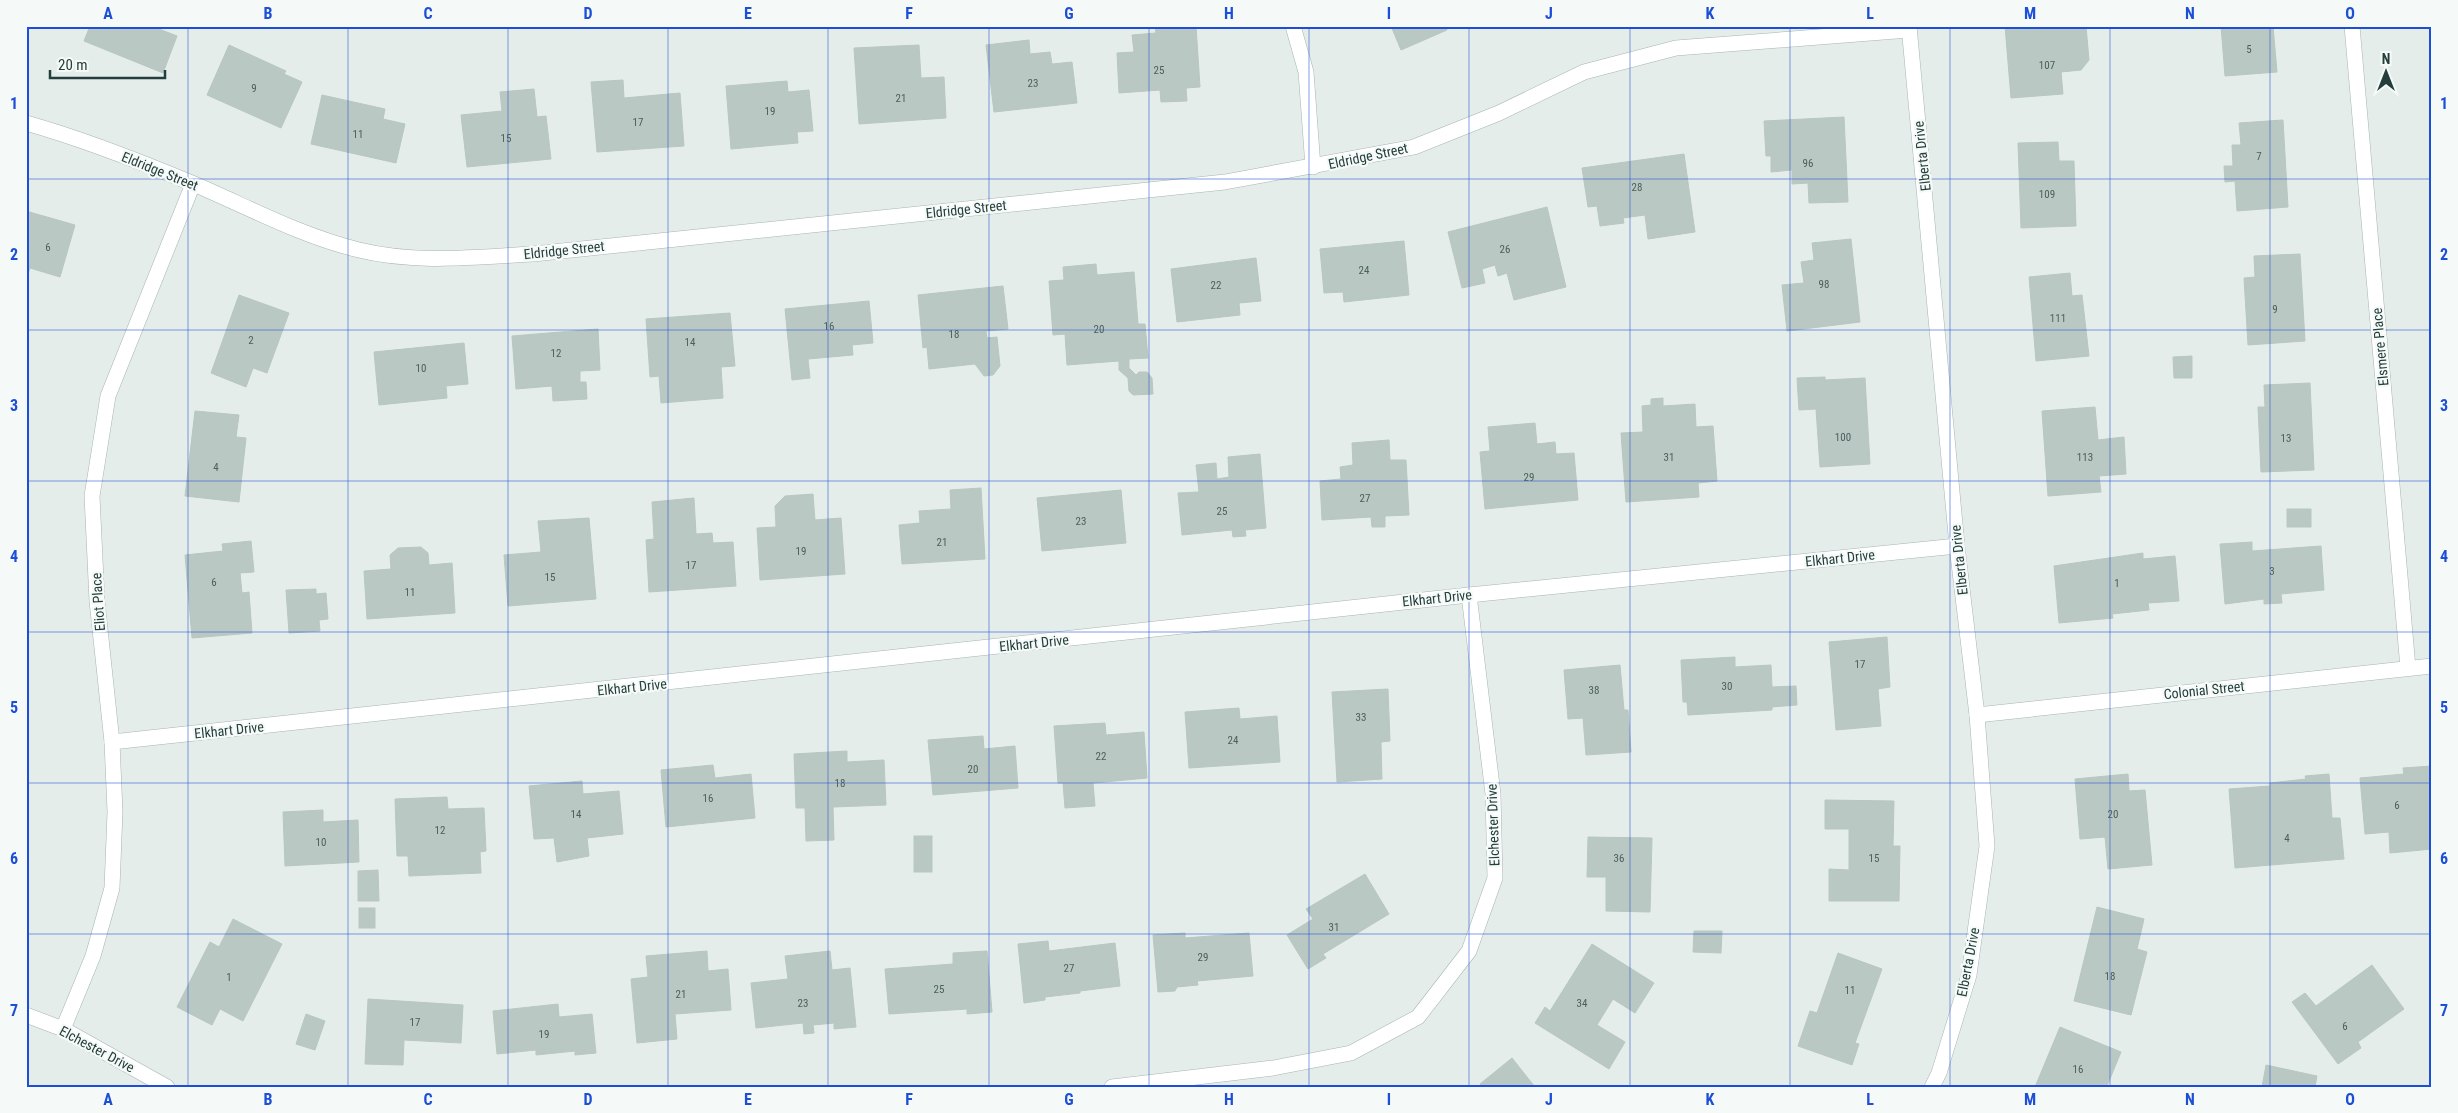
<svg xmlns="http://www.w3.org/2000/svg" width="2458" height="1113" font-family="'Roboto Condensed',sans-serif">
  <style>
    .building { fill: #bac8c4; stroke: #b7c7c2 }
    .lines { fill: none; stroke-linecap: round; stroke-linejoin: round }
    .street-casing { stroke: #a7b5b3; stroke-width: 16 }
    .street { stroke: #fff; stroke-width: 15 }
    .grid { fill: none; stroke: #1d4ed8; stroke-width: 1; stroke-opacity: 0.55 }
    .labels { text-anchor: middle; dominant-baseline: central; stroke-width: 4.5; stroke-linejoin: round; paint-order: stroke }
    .number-label { font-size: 11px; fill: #4a605d }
    .street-label { font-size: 14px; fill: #243e3b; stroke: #f5faf8 }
    .neatline { fill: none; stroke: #1d4ed8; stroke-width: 2 }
    .grid-label { font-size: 16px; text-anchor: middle; font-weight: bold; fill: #1d4ed8 }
  </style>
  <rect width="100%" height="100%" fill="#e5edeb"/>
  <g class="building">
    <path d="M 90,26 L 160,26 L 159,29 L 177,36 L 163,73 L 84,41 Z"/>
    <path d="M 1155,26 L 1196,26 L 1200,87 L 1186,88 L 1187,101 L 1161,102 L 1160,90 L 1119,93 L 1117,53 L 1134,52 L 1132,35 L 1156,33 Z"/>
    <path d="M 1391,26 L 1446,26 L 1447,30 L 1401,50 Z"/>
    <path d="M 2005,26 L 2086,26 L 2089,60 L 2081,70 L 2061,72 L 2063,94 L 2011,98 Z"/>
    <path d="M 2221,26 L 2273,26 L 2277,72 L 2225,76 Z"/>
    <path d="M 1029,40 L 1030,54 L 1050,52 L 1052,64 L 1072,62 L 1077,103 L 994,112 L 986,45 Z"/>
    <path d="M 229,45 L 286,71 L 284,74 L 302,82 L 281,128 L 207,95 Z"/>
    <path d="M 919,45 L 921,78 L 944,77 L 946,118 L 859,124 L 854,48 Z"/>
    <path d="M 623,80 L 624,98 L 680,93 L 684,146 L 597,152 L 591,82 Z"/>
    <path d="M 787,81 L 788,92 L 809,90 L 813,131 L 797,132 L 798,143 L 731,149 L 726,86 Z"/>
    <path d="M 534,89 L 537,117 L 546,116 L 551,159 L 467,167 L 461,115 L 502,111 L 500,92 Z"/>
    <path d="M 322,95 L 385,109 L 383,119 L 405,124 L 396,163 L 311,144 Z"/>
    <path d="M 1844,117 L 1848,202 L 1809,203 L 1808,183 L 1792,184 L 1792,170 L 1771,172 L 1771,156 L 1766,156 L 1764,121 Z"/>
    <path d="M 2283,120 L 2288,207 L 2237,211 L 2235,181 L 2225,182 L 2224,166 L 2233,166 L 2232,145 L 2241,145 L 2239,123 Z"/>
    <path d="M 2058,142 L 2059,161 L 2074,161 L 2076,226 L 2021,228 L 2018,143 Z"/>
    <path d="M 1684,154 L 1695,232 L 1648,239 L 1645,215 L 1623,218 L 1624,223 L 1600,226 L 1597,206 L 1588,207 L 1582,168 Z"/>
    <path d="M 1547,207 L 1566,287 L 1514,300 L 1507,273 L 1498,276 L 1495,265 L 1482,269 L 1485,283 L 1462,288 L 1448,232 Z"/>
    <path d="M 26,211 L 75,225 L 60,277 L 30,268 L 26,280 Z"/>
    <path d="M 1851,239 L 1860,322 L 1787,331 L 1782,285 L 1804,283 L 1801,262 L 1814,260 L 1812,243 Z"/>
    <path d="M 1404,241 L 1409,295 L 1344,302 L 1343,292 L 1324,293 L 1320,249 Z"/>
    <path d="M 2300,254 L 2305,341 L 2248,345 L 2244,278 L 2255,277 L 2254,256 Z"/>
    <path d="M 1256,258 L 1261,301 L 1239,303 L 1240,315 L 1177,322 L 1171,269 Z"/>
    <path d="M 1096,264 L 1097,275 L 1134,272 L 1138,324 L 1145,324 L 1148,358 L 1129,359 L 1129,368 L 1136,375 L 1139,372 L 1147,372 L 1152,378 L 1153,394 L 1133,395 L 1129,391 L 1128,378 L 1119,370 L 1119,361 L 1067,365 L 1065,334 L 1053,335 L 1049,281 L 1064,280 L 1063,267 Z"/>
    <path d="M 2070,273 L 2072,296 L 2082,295 L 2089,356 L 2036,361 L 2029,277 Z"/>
    <path d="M 1003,286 L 1008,329 L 986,331 L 987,338 L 997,337 L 1000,366 L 993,375 L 984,376 L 975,364 L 929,369 L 927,347 L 923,348 L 918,295 Z"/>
    <path d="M 239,295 L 289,313 L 267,373 L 253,368 L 246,387 L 211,373 Z"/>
    <path d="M 869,301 L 873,343 L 852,345 L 853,355 L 808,359 L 810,378 L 792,380 L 785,309 Z"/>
    <path d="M 730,313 L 735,366 L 721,367 L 723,398 L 661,403 L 659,376 L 650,377 L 646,319 Z"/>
    <path d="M 598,329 L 600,370 L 580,371 L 580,382 L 586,382 L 587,399 L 553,401 L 552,386 L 516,389 L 512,336 Z"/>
    <path d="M 464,343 L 468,384 L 446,386 L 447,398 L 379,405 L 374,352 Z"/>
    <path d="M 2192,356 L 2192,378 L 2174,378 L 2173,357 Z"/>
    <path d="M 1825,377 L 1825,380 L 1865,378 L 1870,464 L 1820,467 L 1816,409 L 1799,410 L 1797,378 Z"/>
    <path d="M 2310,383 L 2314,470 L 2261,472 L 2258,407 L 2265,407 L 2264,385 Z"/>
    <path d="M 1663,398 L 1663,406 L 1695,404 L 1696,427 L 1713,426 L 1717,481 L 1698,483 L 1699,497 L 1626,502 L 1621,433 L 1643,432 L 1642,406 L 1651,405 L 1651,399 Z"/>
    <path d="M 2095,407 L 2098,440 L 2124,437 L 2126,474 L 2099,476 L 2101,492 L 2048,496 L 2042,411 Z"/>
    <path d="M 195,411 L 239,415 L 236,437 L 246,438 L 239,502 L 185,496 Z"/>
    <path d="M 1535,423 L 1537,444 L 1555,442 L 1556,454 L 1574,453 L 1578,500 L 1485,509 L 1480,452 L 1490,451 L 1488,427 Z"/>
    <path d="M 1389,440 L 1390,460 L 1406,460 L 1409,515 L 1385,516 L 1385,527 L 1372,527 L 1371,517 L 1322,520 L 1320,481 L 1341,479 L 1340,467 L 1353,465 L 1352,443 Z"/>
    <path d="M 1260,454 L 1266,528 L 1245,530 L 1246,536 L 1233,537 L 1232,530 L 1182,535 L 1178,493 L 1199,492 L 1196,465 L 1216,463 L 1217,479 L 1229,477 L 1228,457 Z"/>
    <path d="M 981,488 L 985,559 L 902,564 L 899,525 L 920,523 L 919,511 L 951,509 L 950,490 Z"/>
    <path d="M 1121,490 L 1126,543 L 1042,551 L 1037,498 Z"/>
    <path d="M 813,494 L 815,520 L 841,518 L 845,574 L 760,580 L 757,528 L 776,527 L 775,506 L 785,496 Z"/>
    <path d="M 694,498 L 696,534 L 712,533 L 713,543 L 733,542 L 736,586 L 649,592 L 646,540 L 654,539 L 652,502 Z"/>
    <rect x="2287" y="509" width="24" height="18"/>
    <path d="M 589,518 L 596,599 L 508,606 L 504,555 L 541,552 L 538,521 Z"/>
    <path d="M 251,541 L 254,572 L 240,573 L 242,593 L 249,592 L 252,633 L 192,638 L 185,555 L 223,551 L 222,544 Z"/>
    <path d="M 2252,542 L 2252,551 L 2321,546 L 2324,590 L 2281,594 L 2282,603 L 2264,604 L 2264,599 L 2225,604 L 2220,544 Z"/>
    <path d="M 421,547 L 428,553 L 429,565 L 452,563 L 455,613 L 367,619 L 364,571 L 391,569 L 390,555 L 398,548 Z"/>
    <path d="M 2143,553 L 2143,559 L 2175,556 L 2179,601 L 2148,603 L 2149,610 L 2112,614 L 2113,618 L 2059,623 L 2054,566 Z"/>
    <path d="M 316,589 L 316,594 L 326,593 L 328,619 L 319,620 L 320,631 L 289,633 L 286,590 Z"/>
    <path d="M 1887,637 L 1890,687 L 1878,689 L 1881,726 L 1836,730 L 1829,642 Z"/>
    <path d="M 1735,657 L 1735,667 L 1771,665 L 1772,687 L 1796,686 L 1797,705 L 1772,707 L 1772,710 L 1688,715 L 1687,702 L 1683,702 L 1681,660 Z"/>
    <path d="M 1620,665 L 1624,710 L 1628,710 L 1631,752 L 1586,755 L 1583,718 L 1568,719 L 1564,670 Z"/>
    <path d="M 1388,689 L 1390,741 L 1381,742 L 1382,779 L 1337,782 L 1332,692 Z"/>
    <path d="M 1239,708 L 1240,719 L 1277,716 L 1280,762 L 1189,768 L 1185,712 Z"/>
    <path d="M 1105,723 L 1106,735 L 1144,732 L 1147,778 L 1093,783 L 1095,806 L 1065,808 L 1063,783 L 1058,783 L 1054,726 Z"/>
    <path d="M 983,736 L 984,749 L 1015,746 L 1018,788 L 933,795 L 928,740 Z"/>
    <path d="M 847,751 L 847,762 L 884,760 L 886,805 L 833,807 L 834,840 L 806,841 L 805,808 L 796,808 L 794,754 Z"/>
    <path d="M 713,765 L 715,778 L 751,774 L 755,818 L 666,827 L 661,770 Z"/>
    <path d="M 2432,766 L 2432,849 L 2390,853 L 2389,832 L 2365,834 L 2360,778 L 2404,774 L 2403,768 Z"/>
    <path d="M 2128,774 L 2129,791 L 2145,790 L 2152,865 L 2108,869 L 2105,837 L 2080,839 L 2075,779 Z"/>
    <path d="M 2329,774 L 2332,818 L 2340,818 L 2344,859 L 2235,868 L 2229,789 L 2270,786 L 2270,783 L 2306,779 L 2305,776 Z"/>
    <path d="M 582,781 L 583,794 L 619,791 L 623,834 L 587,838 L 589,856 L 557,862 L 554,838 L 534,839 L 529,786 Z"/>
    <path d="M 447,797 L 448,809 L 484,808 L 486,851 L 480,852 L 481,873 L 409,876 L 408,856 L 397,856 L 395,799 Z"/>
    <path d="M 1825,800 L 1894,801 L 1893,846 L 1900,846 L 1899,901 L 1829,901 L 1829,869 L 1849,870 L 1849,829 L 1825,829 Z"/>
    <path d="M 323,810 L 323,822 L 358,820 L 359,862 L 285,866 L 283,812 Z"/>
    <rect x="914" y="836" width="18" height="36"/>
    <path d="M 1588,837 L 1652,838 L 1650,912 L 1606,911 L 1606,877 L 1587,877 Z"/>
    <path d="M 378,870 L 379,901 L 358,901 L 358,871 Z"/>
    <path d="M 1365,874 L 1389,914 L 1323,954 L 1326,958 L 1308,969 L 1287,935 L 1313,919 L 1306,909 Z"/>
    <path d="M 2097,907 L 2144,919 L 2137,949 L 2147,952 L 2131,1015 L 2074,1001 Z"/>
    <rect x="359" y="908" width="16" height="20"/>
    <path d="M 233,919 L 282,944 L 243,1021 L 220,1009 L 212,1025 L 177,1007 L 210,942 L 219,947 Z"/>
    <path d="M 1694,931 L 1722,931 L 1721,953 L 1693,952 Z"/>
    <path d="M 1185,933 L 1185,938 L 1249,933 L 1253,976 L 1197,981 L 1198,985 L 1177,987 L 1175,991 L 1158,992 L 1153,935 Z"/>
    <path d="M 1048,941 L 1049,951 L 1115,943 L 1120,986 L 1080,991 L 1080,993 L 1045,997 L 1045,1000 L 1024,1003 L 1018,944 Z"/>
    <path d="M 1592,944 L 1654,983 L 1635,1013 L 1613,999 L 1597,1025 L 1625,1042 L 1609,1069 L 1535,1023 L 1545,1007 L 1550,1011 Z"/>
    <path d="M 707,951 L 708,971 L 728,969 L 731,1010 L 675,1014 L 677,1039 L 637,1043 L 631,979 L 648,977 L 646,956 Z"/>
    <path d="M 830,951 L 832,970 L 850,968 L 856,1027 L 834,1029 L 834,1023 L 813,1025 L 814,1033 L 804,1034 L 803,1023 L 756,1028 L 751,983 L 788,979 L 785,956 Z"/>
    <path d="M 987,951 L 992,1012 L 967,1014 L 967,1009 L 889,1014 L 885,969 L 953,964 L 953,953 Z"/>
    <path d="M 1838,953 L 1882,969 L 1855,1043 L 1859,1044 L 1852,1065 L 1798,1046 L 1810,1011 L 1817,1013 Z"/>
    <path d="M 2372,965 L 2404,1009 L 2358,1042 L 2361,1048 L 2338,1064 L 2292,1002 L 2305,993 L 2316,1006 Z"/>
    <path d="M 368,999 L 463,1005 L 461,1043 L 404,1040 L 403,1065 L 365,1064 Z"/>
    <path d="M 558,1004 L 559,1017 L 592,1014 L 596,1053 L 575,1055 L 575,1051 L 536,1055 L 536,1050 L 497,1054 L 493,1011 Z"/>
    <path d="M 306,1014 L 325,1021 L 315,1050 L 296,1044 Z"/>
    <path d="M 2060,1027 L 2121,1052 L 2107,1086 L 2109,1087 L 2035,1087 Z"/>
    <path d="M 1512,1058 L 1535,1087 L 1482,1087 L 1480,1084 Z"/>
    <path d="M 2266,1065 L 2317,1076 L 2315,1087 L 2262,1087 Z"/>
  </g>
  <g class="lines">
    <g class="street-casing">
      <g id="street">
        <path d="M 1293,26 L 1306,72 L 1313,167"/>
        <path d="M 1909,26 L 1957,546 L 1977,715 L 1987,846 L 1969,975 L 1939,1073 L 1932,1087"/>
        <path d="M 2352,26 L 2408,668"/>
        <path d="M 26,123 C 83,139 139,161 194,184 C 248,207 301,236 359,250 C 416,264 475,257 533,254 L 1225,182 L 1414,147 L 1499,113 L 1584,72 L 1676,48 L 1909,30"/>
        <path d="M 1977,715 L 2432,666"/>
        <path d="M 112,742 L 1469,595 L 1957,546"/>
        <path d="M 26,1015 L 63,1029 L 167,1087"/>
        <path d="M 63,1029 L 93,956 L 112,888 L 115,812 L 112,742 L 97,601 L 92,496 L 108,396 L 193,184"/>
        <path d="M 1112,1087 L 1273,1068 L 1351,1053 L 1418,1017 L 1469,951 L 1495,878 L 1493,794 L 1469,595"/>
      </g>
    </g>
    <use href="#street" class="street"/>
  </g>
  <path class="grid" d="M 188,26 L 188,1087M 348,26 L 348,1087M 508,26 L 508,1087M 668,26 L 668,1087M 828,26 L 828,1087M 989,26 L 989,1087M 1149,26 L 1149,1087M 1309,26 L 1309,1087M 1469,26 L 1469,1087M 1630,26 L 1630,1087M 1790,26 L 1790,1087M 1950,26 L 1950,1087M 2110,26 L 2110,1087M 2270,26 L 2270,1087M 26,179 L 2432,179M 26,330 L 2432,330M 26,481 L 2432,481M 26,632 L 2432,632M 26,783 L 2432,783M 26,934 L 2432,934"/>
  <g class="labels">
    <g class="number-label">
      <text x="2249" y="49">5</text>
      <text x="2047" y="65">107</text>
      <text x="1159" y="70">25</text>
      <text x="1033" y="83">23</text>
      <text x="254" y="88">9</text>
      <text x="901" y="98">21</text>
      <text x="770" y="111">19</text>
      <text x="638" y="122">17</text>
      <text x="358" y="134">11</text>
      <text x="506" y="138">15</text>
      <text x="2259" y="156">7</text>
      <text x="1808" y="163">96</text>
      <text x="1637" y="187">28</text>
      <text x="2047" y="194">109</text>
      <text x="48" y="247">6</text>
      <text x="1505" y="249">26</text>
      <text x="1364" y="270">24</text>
      <text x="1824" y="284">98</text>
      <text x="1216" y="285">22</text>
      <text x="2275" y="309">9</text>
      <text x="2058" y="318">111</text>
      <text x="829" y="326">16</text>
      <text x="1099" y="329">20</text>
      <text x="954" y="334">18</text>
      <text x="251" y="340">2</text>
      <text x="690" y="342">14</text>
      <text x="556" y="353">12</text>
      <text x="421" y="368">10</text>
      <text x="1843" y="437">100</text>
      <text x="2286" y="438">13</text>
      <text x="1669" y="457">31</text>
      <text x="2085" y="457">113</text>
      <text x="216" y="467">4</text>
      <text x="1529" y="477">29</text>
      <text x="1365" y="498">27</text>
      <text x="1222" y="511">25</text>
      <text x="1081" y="521">23</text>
      <text x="942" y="542">21</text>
      <text x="801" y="551">19</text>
      <text x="691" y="565">17</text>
      <text x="2272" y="571">3</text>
      <text x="550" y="577">15</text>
      <text x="214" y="582">6</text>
      <text x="2117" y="583">1</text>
      <text x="410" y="592">11</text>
      <text x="1860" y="664">17</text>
      <text x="1727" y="686">30</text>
      <text x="1594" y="690">38</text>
      <text x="1361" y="717">33</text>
      <text x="1233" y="740">24</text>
      <text x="1101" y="756">22</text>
      <text x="973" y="769">20</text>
      <text x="840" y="783">18</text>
      <text x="708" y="798">16</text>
      <text x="2397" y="805">6</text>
      <text x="576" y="814">14</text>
      <text x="2113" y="814">20</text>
      <text x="440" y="830">12</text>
      <text x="2287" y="838">4</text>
      <text x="321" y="842">10</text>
      <text x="1619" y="858">36</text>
      <text x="1874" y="858">15</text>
      <text x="1334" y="927">31</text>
      <text x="1203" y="957">29</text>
      <text x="1069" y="968">27</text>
      <text x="2110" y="976">18</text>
      <text x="229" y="977">1</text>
      <text x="939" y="989">25</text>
      <text x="1850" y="990">11</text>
      <text x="681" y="994">21</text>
      <text x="803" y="1003">23</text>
      <text x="1582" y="1003">34</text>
      <text x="415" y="1022">17</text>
      <text x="2345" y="1026">6</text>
      <text x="544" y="1034">19</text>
      <text x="2078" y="1069">16</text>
    </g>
    <g class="street-label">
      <text transform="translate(1368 156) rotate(-12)">Eldridge Street</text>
      <text transform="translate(1922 156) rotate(-96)">Elberta Drive</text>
      <text transform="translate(160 171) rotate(22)">Eldridge Street</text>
      <text transform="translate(966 209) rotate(-6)">Eldridge Street</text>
      <text transform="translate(564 250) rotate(-6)">Eldridge Street</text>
      <text transform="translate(2380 347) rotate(-95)">Elsmere Place</text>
      <text transform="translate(1840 558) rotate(-6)">Elkhart Drive</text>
      <text transform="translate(1959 560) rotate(-96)">Elberta Drive</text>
      <text transform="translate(1437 598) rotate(-6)">Elkhart Drive</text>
      <text transform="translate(98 602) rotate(-94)">Eliot Place</text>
      <text transform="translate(1034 643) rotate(-6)">Elkhart Drive</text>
      <text transform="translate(632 687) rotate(-6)">Elkhart Drive</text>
      <text transform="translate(2204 690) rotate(-6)">Colonial Street</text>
      <text transform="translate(229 730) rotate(-6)">Elkhart Drive</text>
      <text transform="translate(1493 825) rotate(-92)">Elchester Drive</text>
      <text transform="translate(1968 962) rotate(-79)">Elberta Drive</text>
      <text transform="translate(97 1049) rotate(28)">Elchester Drive</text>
    </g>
  </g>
  <rect width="2458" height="1113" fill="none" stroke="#f5faf8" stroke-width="55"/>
  <g transform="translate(2386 72)" stroke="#f5faf8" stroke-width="4" paint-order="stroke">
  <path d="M0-4L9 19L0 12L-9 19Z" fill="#243e3b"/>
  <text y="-8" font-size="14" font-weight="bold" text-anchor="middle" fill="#243e3b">N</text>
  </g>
  <path d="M50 70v8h115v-8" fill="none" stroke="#243e3b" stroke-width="2.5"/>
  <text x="58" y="70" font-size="15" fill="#243e3b" stroke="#f5faf8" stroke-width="4" paint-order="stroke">20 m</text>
  <rect x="28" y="28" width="2402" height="1058" class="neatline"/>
  <g class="grid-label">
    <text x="108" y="19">A</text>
    <text x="268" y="19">B</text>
    <text x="428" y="19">C</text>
    <text x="588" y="19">D</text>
    <text x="748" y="19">E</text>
    <text x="909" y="19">F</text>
    <text x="1069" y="19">G</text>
    <text x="1229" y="19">H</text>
    <text x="1389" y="19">I</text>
    <text x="1549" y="19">J</text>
    <text x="1710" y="19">K</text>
    <text x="1870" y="19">L</text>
    <text x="2030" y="19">M</text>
    <text x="2190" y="19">N</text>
    <text x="2350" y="19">O</text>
    <text x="14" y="109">1</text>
    <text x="2444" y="109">1</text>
    <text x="14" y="260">2</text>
    <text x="2444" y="260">2</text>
    <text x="14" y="411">3</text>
    <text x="2444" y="411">3</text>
    <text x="14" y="562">4</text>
    <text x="2444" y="562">4</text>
    <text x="14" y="713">5</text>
    <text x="2444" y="713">5</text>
    <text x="14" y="864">6</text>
    <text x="2444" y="864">6</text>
    <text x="14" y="1016">7</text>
    <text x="2444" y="1016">7</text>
    <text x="108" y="1105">A</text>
    <text x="268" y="1105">B</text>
    <text x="428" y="1105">C</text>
    <text x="588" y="1105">D</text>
    <text x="748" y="1105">E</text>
    <text x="909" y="1105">F</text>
    <text x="1069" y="1105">G</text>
    <text x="1229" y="1105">H</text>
    <text x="1389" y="1105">I</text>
    <text x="1549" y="1105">J</text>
    <text x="1710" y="1105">K</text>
    <text x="1870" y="1105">L</text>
    <text x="2030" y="1105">M</text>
    <text x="2190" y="1105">N</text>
    <text x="2350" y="1105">O</text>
  </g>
</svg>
